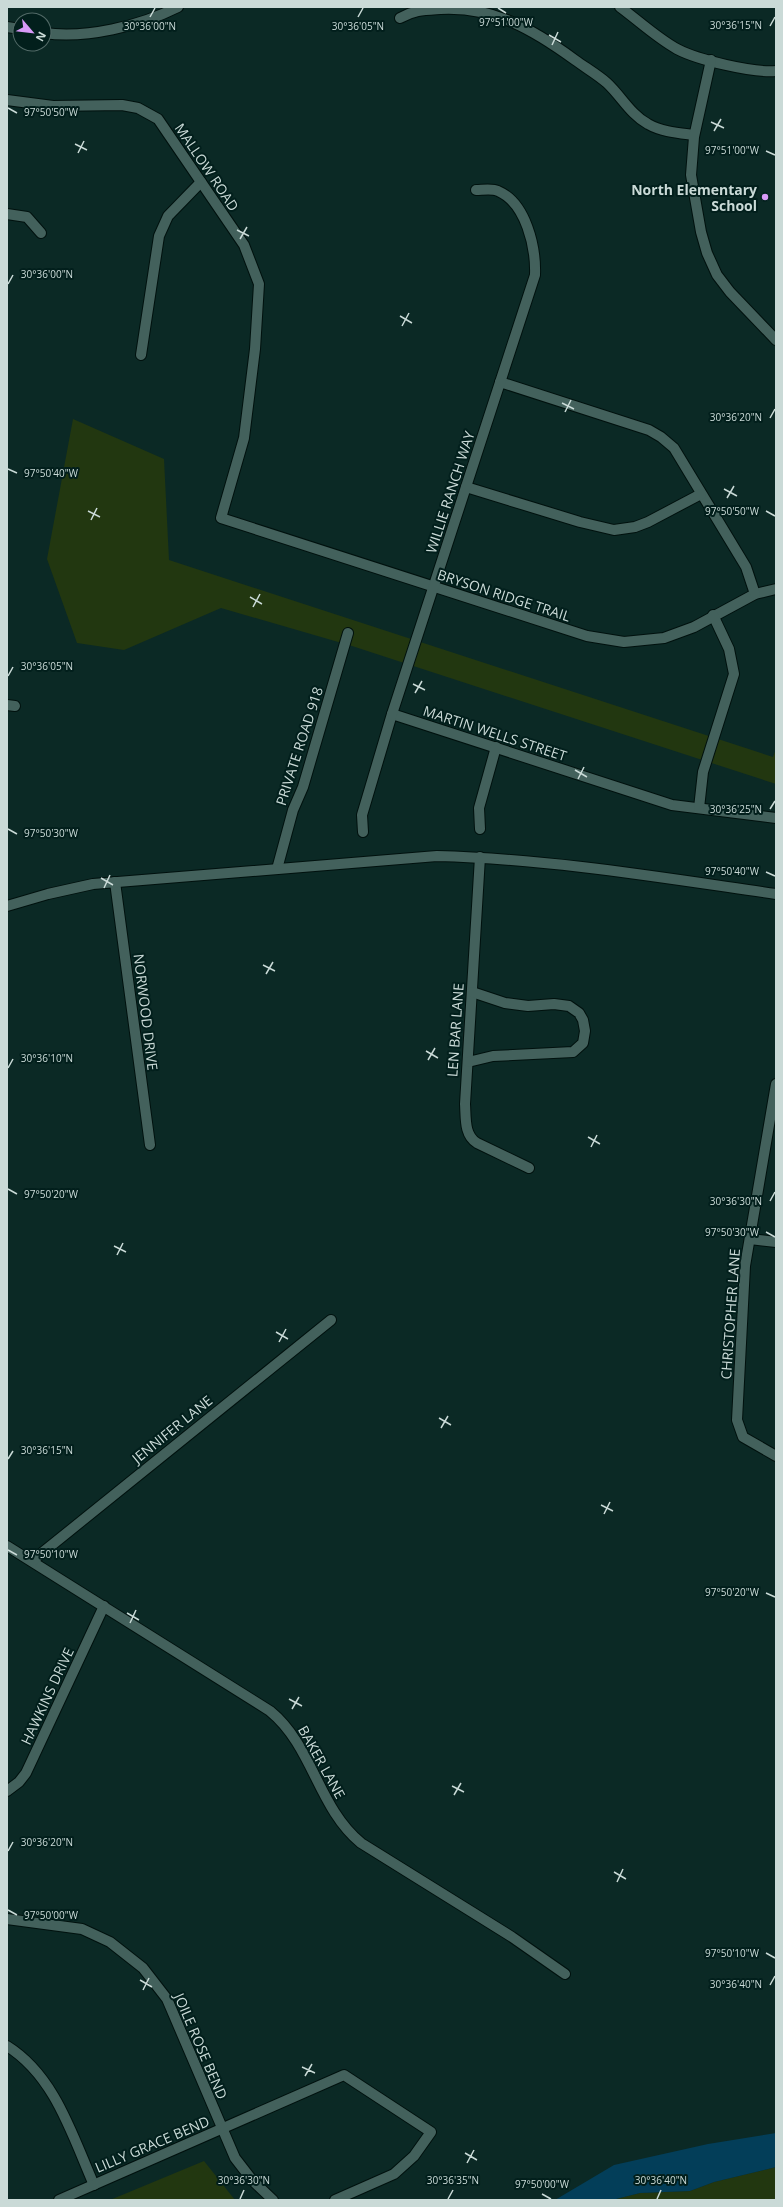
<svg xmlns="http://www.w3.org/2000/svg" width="783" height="2207" font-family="'Open Sans',sans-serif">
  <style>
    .green { fill: #223710 }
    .water { fill: #033e59 }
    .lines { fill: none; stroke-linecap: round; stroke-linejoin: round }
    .minor-casing { stroke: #00110e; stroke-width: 12 }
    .minor { stroke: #43615c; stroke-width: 10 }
    .ticks { fill: none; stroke: #cadad7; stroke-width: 1.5 }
    .poi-dot { fill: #d89af8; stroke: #021f1c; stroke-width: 1.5 }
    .labels { text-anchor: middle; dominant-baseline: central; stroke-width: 4; stroke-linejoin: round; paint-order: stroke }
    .street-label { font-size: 14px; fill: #cadad7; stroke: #021f1c }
    .poi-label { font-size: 14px; font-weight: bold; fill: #cadad7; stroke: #021f1c; text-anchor: end }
    .ticks-label { font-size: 10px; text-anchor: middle; fill: #cadad7; stroke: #021f1c; stroke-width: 4; stroke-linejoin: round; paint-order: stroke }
  </style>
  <rect width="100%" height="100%" fill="#0b2925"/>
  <g class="green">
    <path d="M 73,419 L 164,459 L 169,560 L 773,757 L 776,749 L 776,784 L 352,646 L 221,608 L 124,650 L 77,643 L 47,559 Z"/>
    <path d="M 204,2161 L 235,2200 L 110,2200 Z"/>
    <path d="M 776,2167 L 776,2200 L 612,2200 L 640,2193 L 690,2191 L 714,2182 Z"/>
  </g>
  <path class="water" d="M 776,2133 L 776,2167 L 714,2182 L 690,2191 L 640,2193 L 612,2200 L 555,2200 L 614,2165 L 708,2144 Z"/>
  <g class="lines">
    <g class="minor-casing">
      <g id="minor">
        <path d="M 620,7 C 639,21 657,38 677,49 C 698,60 753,73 776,71"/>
        <path d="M 400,18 C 414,10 424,10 440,9 C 494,6 534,30 575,60 C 586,68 598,75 607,83 C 621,96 631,115 648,124 C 662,132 678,133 694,135"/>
        <path d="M 7,27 L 20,29"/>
        <path d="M 44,33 C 86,39 140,26 178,7"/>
        <path d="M 711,60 L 694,137 L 691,175 L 701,232 L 707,253 L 717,275 L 730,292 L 776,340"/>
        <path d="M 7,100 L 53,106 L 122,105 L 138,108 L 158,119 L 244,245 L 259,284 L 255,349 L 244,438 L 221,518 L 587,636 L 624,642 L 664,638 L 694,627 L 755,594 L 776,589"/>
        <path d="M 7,214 L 27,217 L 41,233"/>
        <path d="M 141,355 L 159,236 L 168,216 L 201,182"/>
        <path d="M 500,382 L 649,430 L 661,437 L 674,448 L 746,567 L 755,594"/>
        <path d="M 466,487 L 580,522 L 614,530 L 635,527 L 648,522 L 701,494"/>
        <path d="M 7,705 L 15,706"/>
        <path d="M 392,714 L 672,805 L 776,818"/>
        <path d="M 699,808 L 703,772 L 734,674 L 729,649 L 713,615"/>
        <path d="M 480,829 L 479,808 L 496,747"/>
        <path d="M 363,832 L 362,815 L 392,714 L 535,275 C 536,247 526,203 498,191 C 492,188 482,190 476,190"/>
        <path d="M 480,857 L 465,1104 C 466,1118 464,1135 477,1143 L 529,1168"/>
        <path d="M 277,869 L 293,810 L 303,787 L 348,633"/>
        <path d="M 115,882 L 150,1145"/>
        <path d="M 7,906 L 48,894 L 93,884 L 437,856 C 551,859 664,878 776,894"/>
        <path d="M 468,1062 L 493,1056 L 573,1052 L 583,1043 L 585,1031 L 583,1020 L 579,1013 L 569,1006 L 554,1004 L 528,1006 L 505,1003 L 472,992"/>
        <path d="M 776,1084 L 745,1266 L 737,1420 L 743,1437 L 776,1456"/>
        <path d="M 750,1239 L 776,1242"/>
        <path d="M 7,1546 L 270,1711 C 313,1746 318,1808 361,1843 L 512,1937 L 565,1974"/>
        <path d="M 32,1561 L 331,1320"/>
        <path d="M 7,1791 L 19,1782 L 26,1773 L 104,1606"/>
        <path d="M 7,1919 L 82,1929 L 110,1942 L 143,1968 L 167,1999 L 235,2158 L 252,2180 L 273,2200"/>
        <path d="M 7,2046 C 55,2076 72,2135 94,2185"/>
        <path d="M 59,2200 L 344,2075 L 431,2132 L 414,2156 L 394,2174 L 335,2200"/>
      </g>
    </g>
    <use href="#minor" class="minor"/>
  </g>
  <path class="ticks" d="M 498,8 L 506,13M 150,17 L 155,8M 358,17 L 363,8M 770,26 L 775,17M 549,35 L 561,42M 552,45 L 558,32M 8,108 L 17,113M 711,122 L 724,128M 714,131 L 721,119M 75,144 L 87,150M 766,151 L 775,155M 78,153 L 84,141M 237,230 L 249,236M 240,239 L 247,227M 8,284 L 13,275M 400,316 L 412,323M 402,326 L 409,313M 562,403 L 574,409M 565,412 L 571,400M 770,418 L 775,409M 8,469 L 17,473M 724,489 L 737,496M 727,498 L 734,486M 88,511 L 100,517M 766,511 L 775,516M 91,520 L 97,508M 250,597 L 262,604M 253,607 L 260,594M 8,676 L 13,667M 413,684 L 425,690M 415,693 L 422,681M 575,770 L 587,777M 578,779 L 584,767M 770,809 L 775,801M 8,829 L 17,834M 766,872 L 775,876M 101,878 L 113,885M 104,888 L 110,875M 263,965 L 275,971M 266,974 L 273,962M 426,1051 L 438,1058M 428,1060 L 435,1048M 8,1068 L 13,1059M 588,1137 L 600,1144M 591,1147 L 597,1135M 8,1189 L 17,1194M 770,1201 L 775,1192M 766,1232 L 775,1237M 114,1246 L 126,1252M 117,1255 L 123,1243M 276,1332 L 288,1339M 279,1342 L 286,1329M 439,1418 L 451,1425M 441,1428 L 448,1416M 8,1459 L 13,1451M 601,1505 L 613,1511M 604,1514 L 610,1502M 8,1550 L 17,1555M 766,1593 L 775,1597M 127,1613 L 139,1620M 130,1623 L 136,1610M 289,1699 L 302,1706M 292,1709 L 299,1697M 452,1786 L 464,1792M 454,1795 L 461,1783M 8,1851 L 13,1842M 614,1872 L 626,1879M 617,1882 L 623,1869M 8,1910 L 17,1915M 766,1953 L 775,1958M 140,1980 L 152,1987M 770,1985 L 775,1976M 143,1990 L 149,1978M 302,2067 L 315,2073M 305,2076 L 312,2064M 465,2153 L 477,2160M 467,2163 L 474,2150M 542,2194 L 551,2199M 240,2199 L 244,2190M 448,2199 L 453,2190M 657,2199 L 661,2190"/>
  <circle class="poi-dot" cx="765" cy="197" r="4"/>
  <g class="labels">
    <g class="street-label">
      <text transform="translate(207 167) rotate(56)">MALLOW ROAD</text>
      <text transform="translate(450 492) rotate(-72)">WILLIE RANCH WAY</text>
      <text transform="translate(504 595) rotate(18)">BRYSON RIDGE TRAIL</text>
      <text transform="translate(495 733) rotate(18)">MARTIN WELLS STREET</text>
      <text transform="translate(299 746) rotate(-72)">PRIVATE ROAD 918</text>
      <text transform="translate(146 1012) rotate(83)">NORWOOD DRIVE</text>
      <text transform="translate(455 1030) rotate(-86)">LEN BAR LANE</text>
      <text transform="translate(730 1314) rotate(-86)">CHRISTOPHER LANE</text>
      <text transform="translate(172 1429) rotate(-39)">JENNIFER LANE</text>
      <text transform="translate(47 1696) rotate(-65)">HAWKINS DRIVE</text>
      <text transform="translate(322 1762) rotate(61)">BAKER LANE</text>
      <text transform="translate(201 2046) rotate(67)">JOILE ROSE BEND</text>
      <text transform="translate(152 2144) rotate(-23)">LILLY GRACE BEND</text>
    </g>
    <g class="poi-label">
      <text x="757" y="189">North Elementary<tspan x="757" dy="16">School</tspan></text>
    </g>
  </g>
  <g class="ticks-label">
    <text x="506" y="26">97°51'00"W</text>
    <text x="736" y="29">30°36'15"N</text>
    <text x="150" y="30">30°36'00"N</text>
    <text x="358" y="30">30°36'05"N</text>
    <text x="51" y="116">97°50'50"W</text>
    <text x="732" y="154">97°51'00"W</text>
    <text x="47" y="278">30°36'00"N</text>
    <text x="736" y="421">30°36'20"N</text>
    <text x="51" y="477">97°50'40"W</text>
    <text x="732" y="515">97°50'50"W</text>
    <text x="47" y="670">30°36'05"N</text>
    <text x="736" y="813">30°36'25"N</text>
    <text x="51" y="837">97°50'30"W</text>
    <text x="732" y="875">97°50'40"W</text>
    <text x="47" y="1062">30°36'10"N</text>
    <text x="51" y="1198">97°50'20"W</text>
    <text x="736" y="1205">30°36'30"N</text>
    <text x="732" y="1236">97°50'30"W</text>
    <text x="47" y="1454">30°36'15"N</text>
    <text x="51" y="1558">97°50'10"W</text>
    <text x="732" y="1596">97°50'20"W</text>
    <text x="47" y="1846">30°36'20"N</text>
    <text x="51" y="1919">97°50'00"W</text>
    <text x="732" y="1957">97°50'10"W</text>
    <text x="736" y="1988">30°36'40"N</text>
    <text x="244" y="2184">30°36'30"N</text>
    <text x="453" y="2184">30°36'35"N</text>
    <text x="661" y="2184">30°36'40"N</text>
    <text x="542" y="2188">97°50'00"W</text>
  </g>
  <rect width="783" height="2207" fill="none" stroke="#cadad7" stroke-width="16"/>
  <g transform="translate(32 32) rotate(118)"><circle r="19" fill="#021f1c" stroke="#526a67"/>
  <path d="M0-3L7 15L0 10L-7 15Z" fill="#d89af8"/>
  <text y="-6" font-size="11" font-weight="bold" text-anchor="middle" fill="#cadad7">N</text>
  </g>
</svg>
